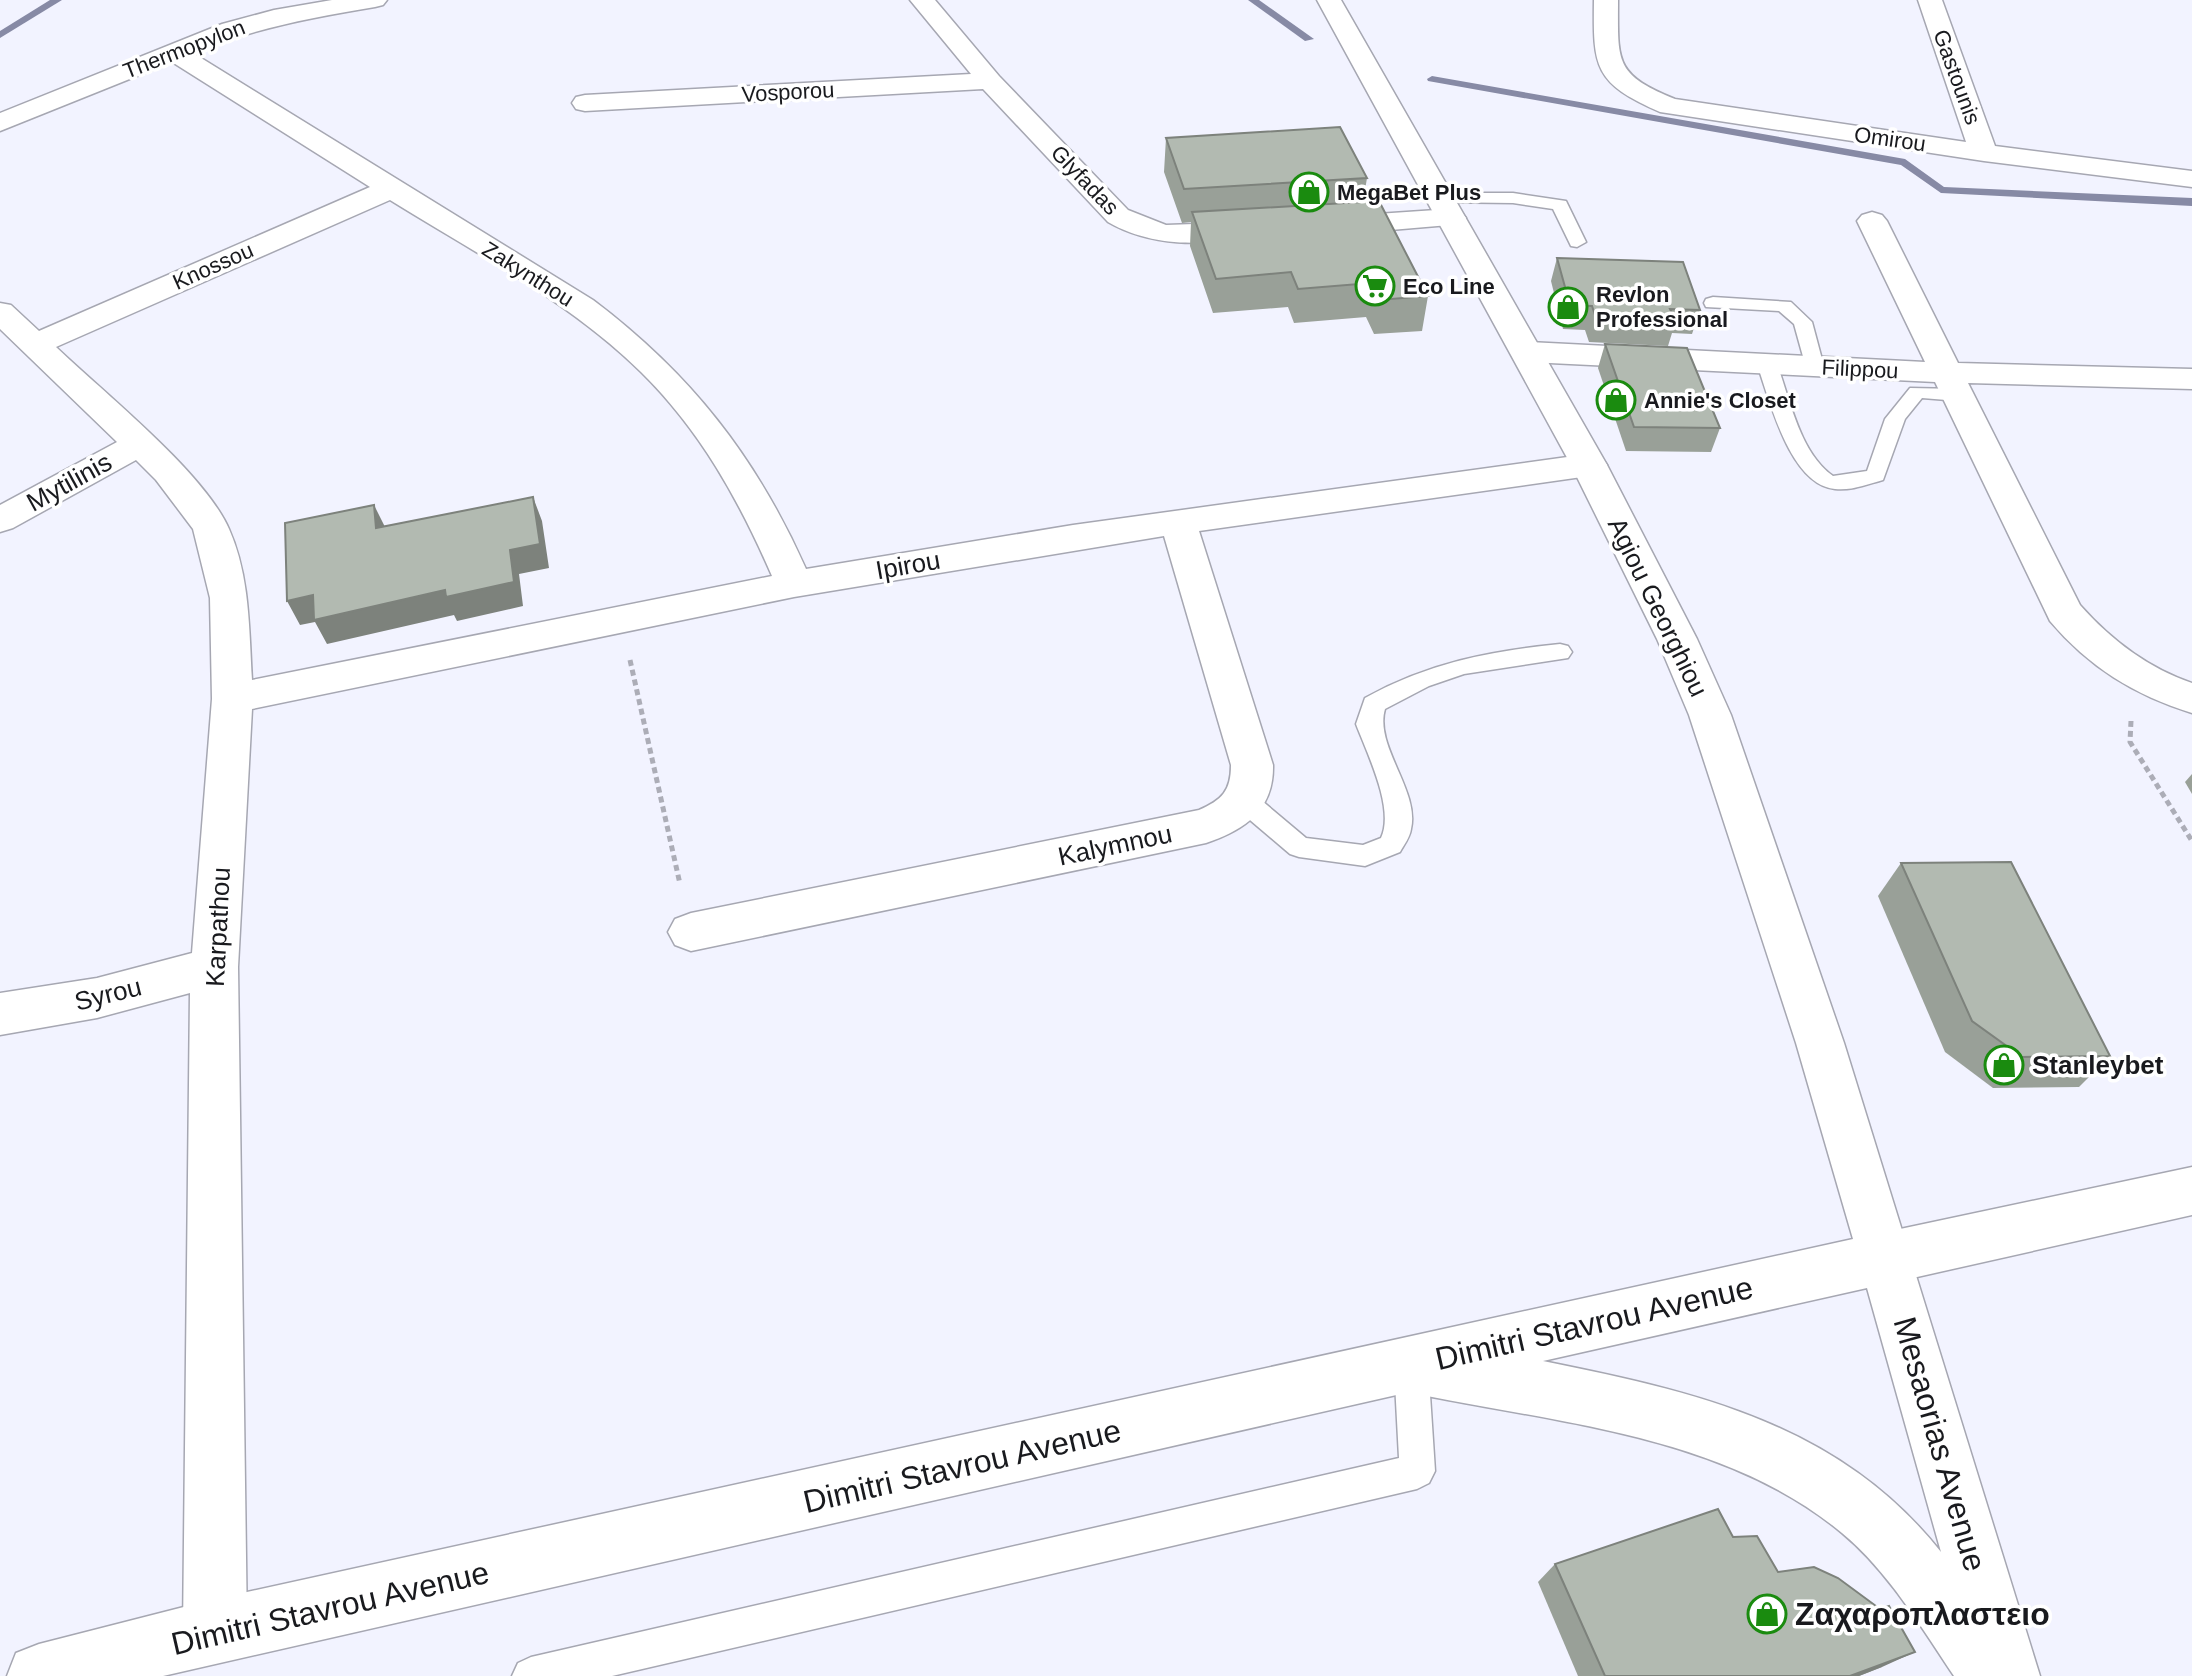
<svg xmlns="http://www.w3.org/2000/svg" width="2192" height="1676" font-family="Arial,sans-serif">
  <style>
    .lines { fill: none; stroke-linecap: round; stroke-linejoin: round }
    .stream { fill: #878aa5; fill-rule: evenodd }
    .service-casing { stroke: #a6a7b2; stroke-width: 3 }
    .minor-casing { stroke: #a6a7b2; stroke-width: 3 }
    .tertiary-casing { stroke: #a6a7b2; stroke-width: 3 }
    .secondary-casing { stroke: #a6a7b2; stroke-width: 3 }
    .path { stroke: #acadb7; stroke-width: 5; stroke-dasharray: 6 4; stroke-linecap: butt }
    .service { fill: #fff; fill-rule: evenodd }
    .minor { fill: #fff; fill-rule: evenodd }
    .tertiary { fill: #fff; fill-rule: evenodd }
    .secondary { fill: #fff; fill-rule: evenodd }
    .wall { fill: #99a098 }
    .shaded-wall { fill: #7d827c }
    .building { fill: #b2bab1; stroke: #7d827c; stroke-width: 2 }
    .labels { text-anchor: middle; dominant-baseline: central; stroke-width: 7; stroke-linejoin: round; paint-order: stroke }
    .far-street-label { font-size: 22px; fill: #191a1e; stroke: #fff }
    .far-poi-label { font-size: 22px; font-weight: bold; fill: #191a1e; stroke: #fff; text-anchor: start }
    .street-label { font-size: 26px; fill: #191a1e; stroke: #fff }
    .poi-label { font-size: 26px; font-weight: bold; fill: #191a1e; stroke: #fff; text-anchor: start }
    .near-street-label { font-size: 32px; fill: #191a1e; stroke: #fff }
    .near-poi-label { font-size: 32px; font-weight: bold; fill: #191a1e; stroke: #fff; text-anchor: start }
  </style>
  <rect width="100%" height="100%" fill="#f2f3ff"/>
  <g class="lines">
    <g class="stream">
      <path d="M 50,0 L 62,0 L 0,38 L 0,31 Z"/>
      <path d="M 1248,0 L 1259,0 L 1314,39 L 1305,41 Z"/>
      <path d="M 1432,76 L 1905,159 L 1944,187 L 2192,198 L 2192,206 L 1941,193 L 1901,165 L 1428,81 L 1427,79 Z"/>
    </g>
    <g class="service-casing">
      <g id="service">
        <path d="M 1440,193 L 1513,193 L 1566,201 L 1586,242 L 1577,247 L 1571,246 L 1553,209 L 1513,203 L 1434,202 L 1432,198 Z"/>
        <path d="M 1713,297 L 1791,302 L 1812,322 L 1824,367 L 1821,371 L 1807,371 L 1794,324 L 1779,311 L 1706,307 L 1704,303 L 1706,299 Z"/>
        <path d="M 1767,358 L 1777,364 C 1790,400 1800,453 1833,476 L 1867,471 L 1885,419 L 1910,388 L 1959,389 L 1969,395 L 1959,401 L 1922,398 L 1905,419 L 1883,480 C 1868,484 1851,491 1835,489 C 1790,485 1770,401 1757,364 Z"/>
        <path d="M 1560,644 L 1568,646 L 1572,652 L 1568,658 L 1464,674 L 1429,686 L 1385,709 C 1374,746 1420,791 1411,829 C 1410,837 1404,845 1400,852 L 1365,866 L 1299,857 L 1290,854 L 1237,809 L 1233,802 L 1237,795 L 1246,792 L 1255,795 L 1306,838 L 1363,845 L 1381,838 C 1395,809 1367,753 1356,724 L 1365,698 C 1428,663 1490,651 1560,644 Z"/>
        <path d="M 1411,1347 L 1423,1352 L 1428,1364 L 1435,1471 L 1429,1483 L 1417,1489 L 612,1676 L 512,1676 L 518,1663 L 531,1657 L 1399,1458 L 1394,1364 L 1399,1352 Z"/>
      </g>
    </g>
    <g class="minor-casing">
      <g id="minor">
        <path d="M 332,0 L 387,0 L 383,5 L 375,7 C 309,18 256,28 193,53 L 593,300 C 691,374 756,457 806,569 L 1073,525 L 1589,454 L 1601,457 L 1607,465 L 1601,473 L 1589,476 L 1199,531 L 1273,765 C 1274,810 1245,830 1206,843 L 691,951 L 675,945 L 668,932 L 675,919 L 691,913 L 1199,810 C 1222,800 1231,791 1231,765 L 1164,536 L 794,597 L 252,709 L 238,967 L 247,1631 L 237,1653 L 215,1663 L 193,1653 L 183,1631 L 190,993 L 97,1018 L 0,1035 L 0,993 L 97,978 L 192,953 L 212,699 L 210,598 L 193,529 L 156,480 L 136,460 L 13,528 L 0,532 L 0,505 L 117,442 L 0,329 L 0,303 L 11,305 L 39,331 L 370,187 L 172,62 L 0,131 L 0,113 L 222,24 L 274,10 ZM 390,200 C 475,253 569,301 641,372 C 700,430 739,500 772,576 L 252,680 C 249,630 250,576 229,529 C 204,472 103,392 56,347 Z"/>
        <path d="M 910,0 L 935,0 L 999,76 L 1128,210 L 1166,225 L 1251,222 L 1261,225 L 1266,231 L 1261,237 L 1251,240 C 1201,244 1153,248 1108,222 L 983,89 L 585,111 L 576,109 L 572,103 L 576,97 L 585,95 L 971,74 Z"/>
        <path d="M 1594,0 L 1618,0 C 1618,62 1614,74 1675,99 L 1966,142 L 1918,0 L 1942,0 L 1995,146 L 2192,171 L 2192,187 L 1984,161 L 1660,112 C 1594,83 1593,68 1594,0 Z"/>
        <path d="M 1451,209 L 1461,212 L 1466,218 L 1461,224 L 1332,235 L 1322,232 L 1317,226 L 1322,220 L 1332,217 Z"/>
        <path d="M 1872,212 L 1882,215 L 1887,221 L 1958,363 L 2192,369 L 2192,389 L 1968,383 L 2080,605 C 2111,640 2148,668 2192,683 L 2192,713 C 2134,695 2089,667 2050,621 L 1935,382 L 1529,362 L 1518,359 L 1513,352 L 1518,345 L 1529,342 L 1925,362 L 1857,221 L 1862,215 Z"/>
      </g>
    </g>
    <g class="tertiary-casing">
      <path id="tertiary" d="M 2192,1167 L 2192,1215 L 1886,1284 L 1867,1276 L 1859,1258 L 1867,1240 L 1886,1232 Z"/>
    </g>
    <g class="secondary-casing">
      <path id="secondary" d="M 1317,0 L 1341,0 L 1607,465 L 1697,639 L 1731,715 L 1844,1043 L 2040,1676 L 1954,1676 C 1921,1627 1888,1571 1842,1533 C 1728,1438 1568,1424 1427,1396 L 1414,1391 L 163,1676 L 7,1676 L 16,1653 L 39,1644 L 215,1599 L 1853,1239 L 1796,1043 L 1689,715 L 1657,639 L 1571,465 ZM 1867,1288 L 1941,1552 C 1839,1424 1697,1392 1543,1361 Z"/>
    </g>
    <g class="path">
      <path d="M 630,660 L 680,884"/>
      <path d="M 2131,721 L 2130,742 L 2192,841"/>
    </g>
    <use href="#service" class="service"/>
    <use href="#minor" class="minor"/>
    <use href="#tertiary" class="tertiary"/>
    <use href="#secondary" class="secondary"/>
  </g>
  <g class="wall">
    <path d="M 1166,138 L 1367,178 L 1363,202 L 1428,296 L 1422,331 L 1374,334 L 1366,317 L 1294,323 L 1288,307 L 1213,313 L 1190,246 L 1191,222 L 1182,223 L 1164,172 Z"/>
    <path d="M 1557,258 L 1700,310 L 1692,334 L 1672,333 L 1668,346 L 1589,342 L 1585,330 L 1563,329 L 1551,281 Z"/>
    <path d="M 1605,344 L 1720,428 L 1711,452 L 1626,451 L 1598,368 Z"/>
    <path d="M 2192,774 L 2192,794 L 2185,782 Z"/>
    <path d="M 1901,863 L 2110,1056 L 2079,1087 L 1993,1088 L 1945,1052 L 1878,896 Z"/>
    <path d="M 1733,1537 L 1778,1572 L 1882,1667 L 1859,1676 L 1578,1676 L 1538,1582 L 1555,1564 Z"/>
  </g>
  <g class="shaded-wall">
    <path d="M 533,497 L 542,521 L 549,568 L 519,574 L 523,606 L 457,621 L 454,615 L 327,644 L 315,622 L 300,625 L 287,601 L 510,550 Z"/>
    <path d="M 374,505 L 386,529 L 376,528 Z"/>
    <path d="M 1915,1652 L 1882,1667 L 1859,1676 L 1850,1676 Z"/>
  </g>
  <g class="building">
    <path d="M 1340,127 L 1367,178 L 1184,189 L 1166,138 Z"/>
    <path d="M 1379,201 L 1428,296 L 1379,300 L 1371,283 L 1298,289 L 1291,272 L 1216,279 L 1192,212 Z"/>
    <path d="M 1557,258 L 1683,262 L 1700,310 L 1670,309 L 1676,322 L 1596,318 L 1592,306 L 1570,305 Z"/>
    <path d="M 1605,344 L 1687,348 L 1720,428 L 1634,427 Z"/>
    <path d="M 533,497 L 540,544 L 510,550 L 514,582 L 446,597 L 445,590 L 314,620 L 313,595 L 287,601 L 285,523 L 374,505 L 376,528 Z"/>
    <path d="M 2011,862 L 2110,1056 L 2022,1057 L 1972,1021 L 1901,863 Z"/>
    <path d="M 1718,1509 L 1733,1537 L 1757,1536 L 1778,1572 L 1814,1567 L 1838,1578 L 1880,1609 L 1889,1606 L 1915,1652 L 1850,1676 L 1605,1676 L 1555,1564 Z"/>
  </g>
  <defs>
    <g id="shop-ring" transform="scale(2)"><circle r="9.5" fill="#fff" stroke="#1a8b0f" stroke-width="1.5"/><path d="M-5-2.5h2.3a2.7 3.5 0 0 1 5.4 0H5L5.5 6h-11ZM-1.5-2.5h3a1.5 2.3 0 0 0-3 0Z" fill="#1a8b0f"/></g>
    <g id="supermarket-ring" transform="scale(2)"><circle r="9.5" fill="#fff" stroke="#1a8b0f" stroke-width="1.5"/><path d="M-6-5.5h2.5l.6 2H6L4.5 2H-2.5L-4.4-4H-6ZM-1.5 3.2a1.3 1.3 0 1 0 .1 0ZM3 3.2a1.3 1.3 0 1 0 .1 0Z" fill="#1a8b0f"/></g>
  </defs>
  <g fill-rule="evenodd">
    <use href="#shop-ring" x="1309" y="192"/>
    <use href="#supermarket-ring" x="1375" y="286"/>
    <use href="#shop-ring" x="1568" y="307"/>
    <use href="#shop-ring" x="1616" y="400"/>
    <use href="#shop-ring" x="2004" y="1065"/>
    <use href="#shop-ring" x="1767" y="1614"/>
  </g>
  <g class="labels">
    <g class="far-street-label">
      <text transform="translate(184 49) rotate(-21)">Thermopylon</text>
      <text transform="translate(1957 77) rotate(70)">Gastounis</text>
      <text transform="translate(788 92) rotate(-3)">Vosporou</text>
      <text transform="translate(1890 139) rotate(8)">Omirou</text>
      <text transform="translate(1085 180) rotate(46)">Glyfadas</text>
      <text transform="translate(213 266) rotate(-24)">Knossou</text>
      <text transform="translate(528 274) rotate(32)">Zakynthou</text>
      <text transform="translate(1860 369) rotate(3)">Filippou</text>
    </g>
    <g class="far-poi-label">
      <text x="1337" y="192">MegaBet Plus</text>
      <text x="1403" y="286">Eco Line</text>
      <text x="1596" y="294">Revlon<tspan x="1596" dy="25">Professional</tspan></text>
      <text x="1644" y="400">Annie's Closet</text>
    </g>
    <g class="street-label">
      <text transform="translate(69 482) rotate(-29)">Mytilinis</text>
      <text transform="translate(908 565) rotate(-10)">Ipirou</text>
      <text transform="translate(1658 607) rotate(64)">Agiou Georghiou</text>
      <text transform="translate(1115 845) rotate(-12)">Kalymnou</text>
      <text transform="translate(218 927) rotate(-87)">Karpathou</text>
      <text transform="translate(108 994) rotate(-14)">Syrou</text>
    </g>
    <g class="poi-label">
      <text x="2032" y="1065">Stanleybet</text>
    </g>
    <g class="near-street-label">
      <text transform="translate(1594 1323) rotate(-13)">Dimitri Stavrou Avenue</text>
      <text transform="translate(1940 1444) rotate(74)">Mesaorias Avenue</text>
      <text transform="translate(962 1466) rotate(-13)">Dimitri Stavrou Avenue</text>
      <text transform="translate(330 1608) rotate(-13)">Dimitri Stavrou Avenue</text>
    </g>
    <g class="near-poi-label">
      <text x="1795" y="1614">Ζαχαροπλαστειο</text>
    </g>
  </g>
</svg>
